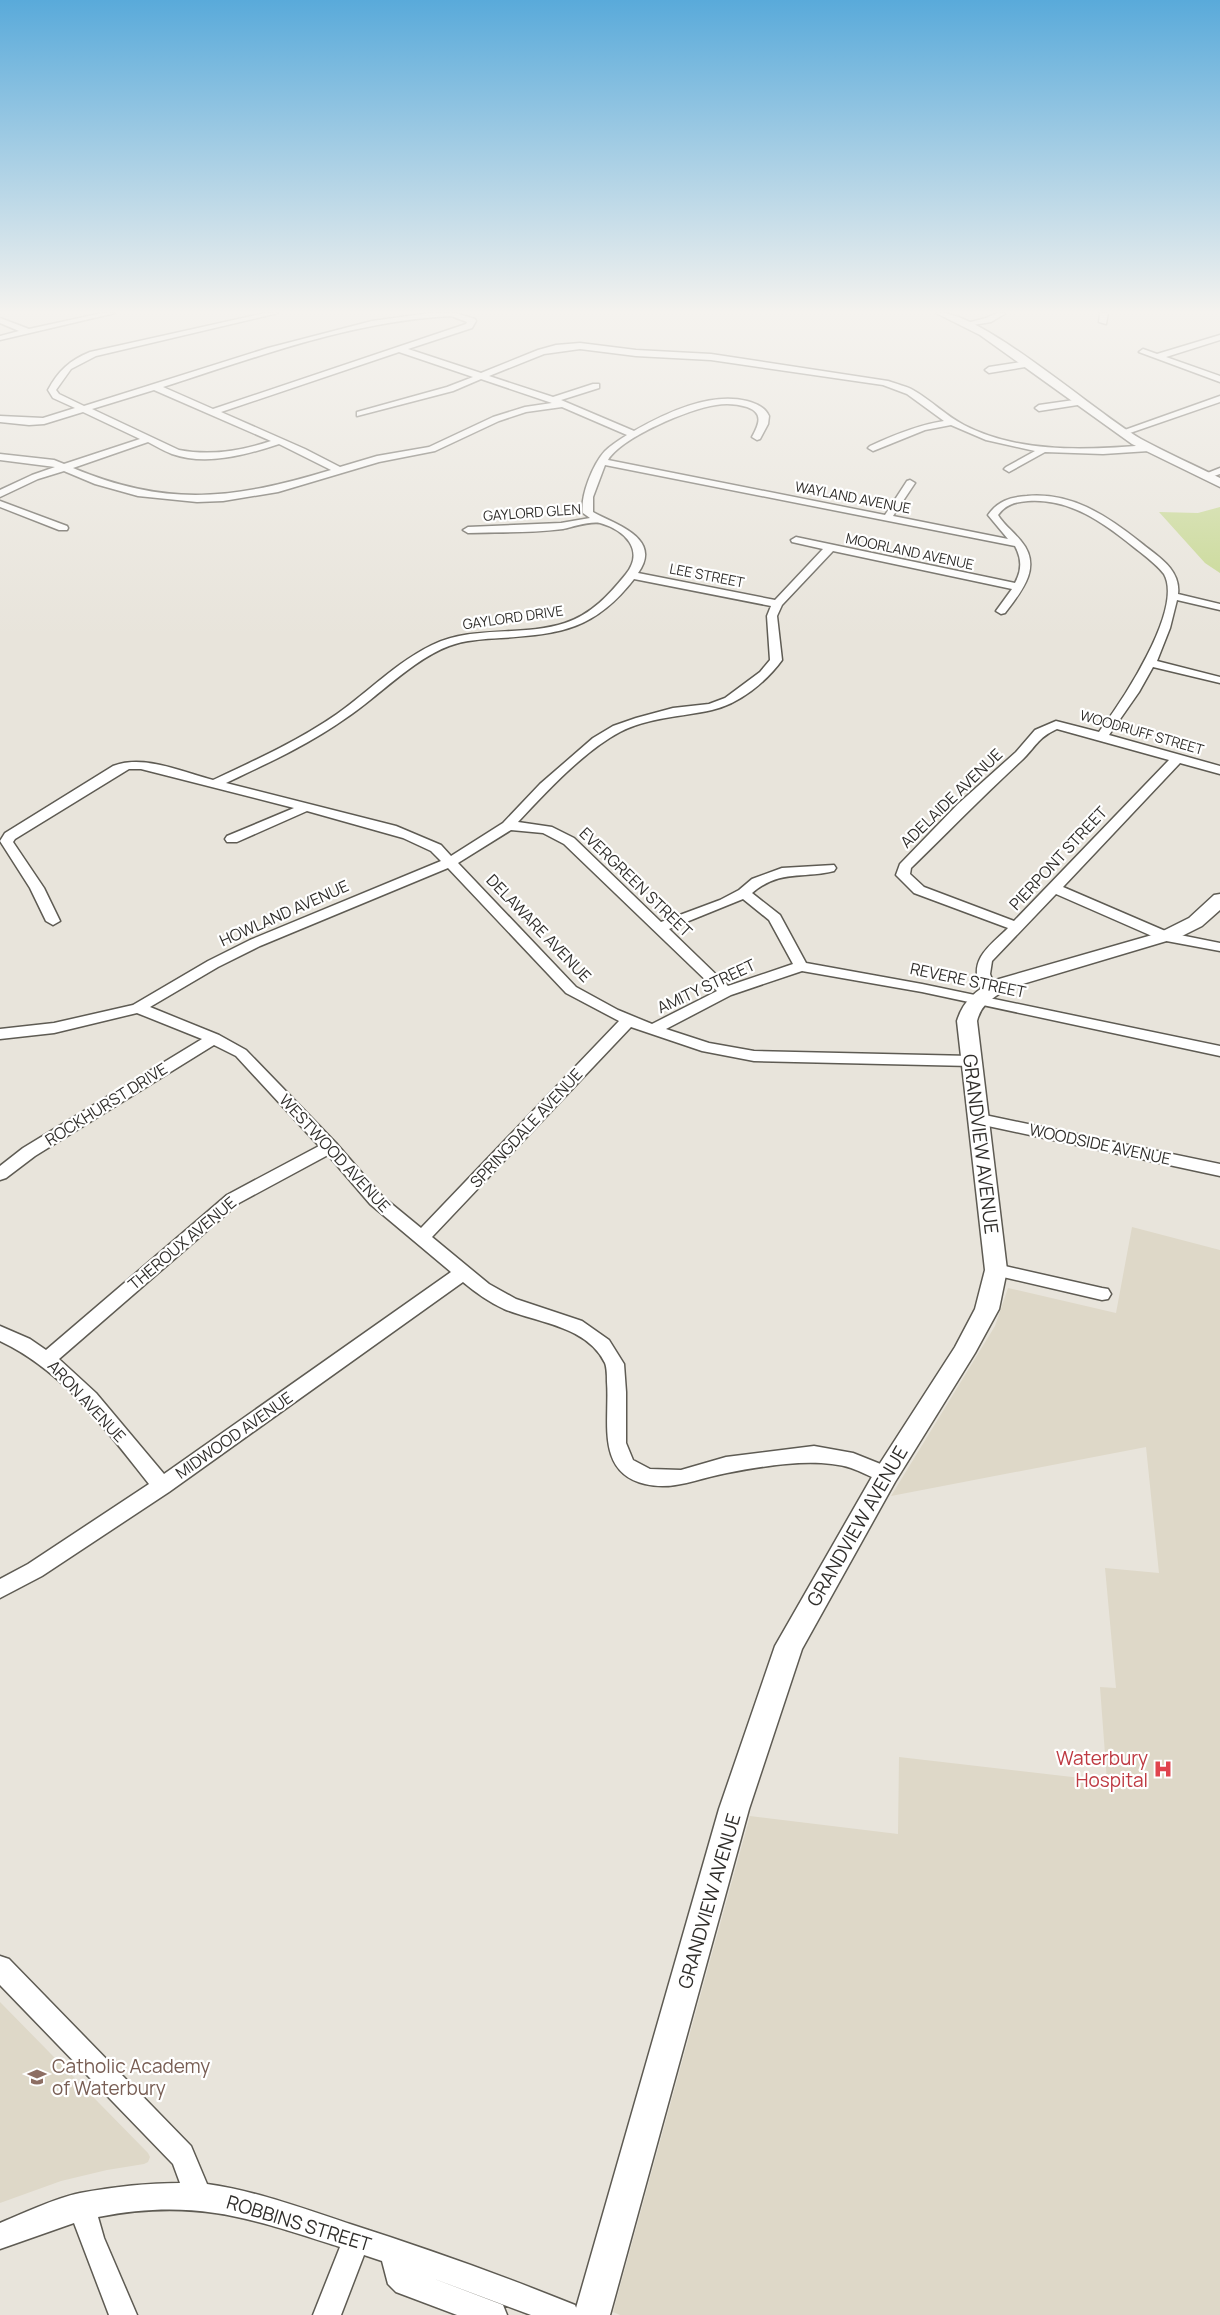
<svg xmlns="http://www.w3.org/2000/svg" width="1220" height="2315" font-family="Manrope,sans-serif">
  <style>
    .built { fill: #ded8c8 }
    .green { fill: #c4d68d }
    .lines { fill: none; stroke-linecap: round; stroke-linejoin: round }
    .minor-casing { stroke: #5e5b53; stroke-width: 3 }
    .major-casing { stroke: #5e5b53; stroke-width: 3 }
    .minor { fill: #fff; fill-rule: evenodd }
    .major { fill: #fff; fill-rule: evenodd }
    .labels { text-anchor: middle; dominant-baseline: central; stroke-width: 4.5; stroke-linejoin: round; paint-order: stroke }
    .far-street-label { font-size: 14px; fill: #302e2b; stroke: #fff }
    .street-label { font-size: 16px; fill: #302e2b; stroke: #fff }
    .near-street-label { font-size: 19px; fill: #302e2b; stroke: #fff }
    .near-health-label { font-size: 19px; fill: #be3a42; stroke: #fff; text-anchor: end }
    .near-education-label { font-size: 19px; fill: #785e54; stroke: #fff; text-anchor: start }
  </style>
  <rect width="100%" height="100%" fill="#e8e4db"/>
  <g class="built">
    <path d="M 1132,1227 L 1220,1250 L 1220,2315 L 620,2315 L 613,2312 L 750,1816 L 898,1834 L 899,1757 L 1107,1781 L 1100,1687 L 1116,1688 L 1105,1568 L 1159,1573 L 1146,1447 L 891,1496 L 995,1326 L 1008,1288 L 1116,1313 Z"/>
    <path d="M 0,2002 L 148,2153 L 150,2157 L 148,2162 L 144,2164 L 107,2170 L 61,2181 L 0,2203 Z"/>
  </g>
  <path class="green" d="M 1220,507 L 1220,573 L 1205,563 L 1159,512 L 1198,513 Z"/>
  <g class="lines">
    <g class="minor-casing">
      <g id="minor">
        <path d="M 102,313 L 115,313 L 0,340 L 0,336 L 19,331 L 0,323 L 0,318 L 29,329 Z"/>
        <path d="M 265,313 L 278,313 L 96,356 L 71,369 L 56,390 L 59,394 L 84,406 L 268,348 L 372,321 L 430,313 L 455,313 L 475,319 L 476,321 L 472,328 L 408,349 L 481,373 L 538,350 L 556,345 L 580,343 L 636,350 L 711,354 L 888,381 C 896,384 906,386 913,390 C 931,400 946,416 964,425 C 1020,454 1088,450 1149,445 L 1154,448 L 1149,451 L 1103,454 L 1045,452 L 1009,472 L 1004,469 L 1006,467 L 1035,451 L 986,440 L 951,425 L 925,430 L 873,451 L 868,448 L 870,446 C 894,435 918,425 944,421 L 907,394 L 883,385 L 711,360 L 636,356 L 580,349 L 544,354 L 489,376 L 553,397 L 593,384 L 599,384 L 599,388 L 561,400 L 634,431 C 666,413 709,392 747,401 C 757,404 765,407 769,416 L 768,424 L 760,439 L 757,440 L 752,437 C 759,424 764,413 747,407 C 737,404 726,403 716,405 C 689,409 622,437 608,460 L 885,515 L 907,481 L 910,480 L 915,483 L 893,516 L 1008,539 L 988,515 C 998,501 1010,497 1027,496 C 1071,492 1106,515 1140,542 C 1157,556 1181,569 1178,594 L 1220,604 L 1220,610 L 1177,600 L 1170,628 L 1157,661 L 1220,677 L 1220,683 L 1153,667 L 1139,692 L 1109,735 L 1220,766 L 1220,774 L 1180,763 L 1063,887 L 1170,933 L 1220,943 L 1220,951 L 1161,940 L 1056,894 L 992,961 L 990,974 L 996,990 L 989,994 C 982,993 982,990 979,984 C 970,958 991,945 1008,928 L 914,893 L 896,875 L 900,864 L 958,804 L 1016,752 L 1035,730 L 1056,721 L 1099,732 C 1121,703 1184,609 1164,574 C 1156,564 1145,556 1135,548 C 1104,523 1070,498 1028,501 C 1016,502 1006,504 998,515 C 1004,525 1014,532 1021,541 C 1043,567 1021,592 1005,613 L 1001,614 L 996,611 L 1012,589 L 833,551 L 782,605 L 777,616 L 782,660 C 766,682 739,704 712,710 C 682,717 649,717 620,732 C 584,751 546,792 518,822 L 552,827 L 574,838 L 661,922 L 720,900 L 739,890 L 752,879 L 782,868 L 834,865 L 836,868 L 834,871 C 803,879 780,869 752,893 L 780,915 L 806,963 L 922,984 L 1220,1046 L 1220,1056 L 922,992 L 802,971 L 731,995 L 666,1029 L 709,1043 L 754,1051 L 971,1056 L 976,1058 L 979,1061 L 976,1064 L 971,1066 L 754,1061 L 702,1051 L 631,1027 L 432,1237 L 489,1284 L 516,1299 L 582,1321 L 609,1340 L 624,1364 L 626,1392 L 626,1443 L 633,1460 L 650,1469 L 681,1470 L 726,1457 L 814,1446 L 853,1453 L 893,1469 L 896,1475 L 893,1481 L 886,1483 C 874,1479 863,1472 851,1468 C 815,1457 763,1466 727,1473 C 699,1478 674,1491 645,1484 C 595,1472 610,1420 607,1382 C 607,1376 607,1368 605,1363 C 587,1326 538,1323 504,1309 C 489,1302 475,1292 463,1282 L 169,1492 L 42,1576 L 0,1598 L 0,1579 L 28,1564 L 149,1484 C 106,1430 64,1371 0,1341 L 0,1326 L 30,1339 L 46,1350 L 227,1195 L 319,1146 L 236,1056 L 214,1045 L 35,1156 L 6,1178 L 0,1180 L 0,1166 L 23,1148 L 202,1039 L 137,1013 L 54,1033 L 0,1039 L 0,1029 L 54,1023 L 133,1005 L 208,961 L 250,940 L 441,861 L 431,851 L 403,838 L 307,811 L 237,842 L 227,842 L 225,839 L 227,836 L 294,808 L 141,769 L 129,769 L 15,839 L 13,842 L 44,888 L 60,921 L 53,925 L 46,921 L 30,888 L 0,841 L 5,833 L 113,766 C 144,754 182,772 213,780 C 256,760 298,741 337,714 C 368,692 397,662 432,645 C 473,625 522,637 565,623 C 592,614 609,595 626,574 C 645,550 625,530 600,523 C 590,521 573,527 563,529 C 532,533 499,532 468,533 L 463,530 L 468,527 L 561,523 L 590,518 L 583,513 C 580,496 593,464 605,451 C 611,445 619,440 627,435 L 562,407 L 526,412 L 499,421 L 435,451 L 379,462 L 278,492 L 223,501 L 197,502 L 138,496 L 95,484 L 64,471 L 38,479 L 0,497 L 0,490 L 32,475 L 55,467 L 0,460 L 0,454 L 54,460 L 64,464 L 140,439 L 83,412 L 44,424 L 29,425 L 0,422 L 0,416 L 43,418 L 75,408 L 53,398 L 48,390 C 58,371 70,360 90,352 ZM 451,316 L 467,322 L 466,324 L 213,409 L 163,387 C 257,357 352,321 451,316 ZM 399,352 L 473,377 L 447,387 L 357,412 L 357,416 L 453,391 L 481,379 L 552,403 L 525,407 L 493,417 L 429,447 L 377,456 L 340,467 L 305,449 L 221,412 ZM 154,390 L 271,441 C 240,451 211,456 179,450 L 92,409 ZM 148,442 C 156,446 164,451 172,454 C 206,466 246,455 279,444 L 331,470 C 235,499 168,508 73,468 ZM 605,465 L 1015,546 C 1022,559 1022,570 1015,583 L 796,537 L 791,540 L 792,542 L 823,549 L 775,600 L 638,573 C 663,538 616,525 593,512 L 593,497 ZM 634,579 L 771,606 L 767,616 L 770,660 L 760,672 L 725,698 L 709,704 L 673,708 L 636,718 L 613,726 L 593,738 L 540,784 L 503,823 L 451,856 L 441,845 L 396,826 L 226,783 C 268,763 308,745 346,718 C 379,696 412,660 449,646 C 465,640 484,639 501,638 C 562,634 595,629 634,579 ZM 1057,729 L 1169,760 L 1014,921 L 924,887 L 910,874 L 911,868 C 948,832 983,796 1021,761 C 1036,747 1037,738 1057,729 ZM 511,830 L 543,833 L 564,844 L 717,991 L 652,1024 L 618,1010 L 576,987 L 458,863 ZM 448,868 L 566,993 L 619,1021 L 421,1228 L 382,1196 L 336,1143 L 246,1050 L 219,1035 L 150,1007 L 218,967 L 260,946 ZM 743,899 L 769,920 L 793,964 L 728,986 L 669,929 ZM 328,1155 L 370,1204 L 451,1272 L 164,1474 L 96,1393 L 59,1359 L 239,1203 Z"/>
        <path d="M 997,313 L 1006,313 L 991,322 L 967,326 L 963,324 L 986,318 Z"/>
        <path d="M 1100,313 L 1108,313 L 1106,324 L 1099,322 Z"/>
        <path d="M 1220,335 L 1220,340 L 1166,357 L 1220,376 L 1220,382 L 1139,352 L 1143,349 L 1157,354 Z"/>
        <path d="M 1028,361 L 1032,364 L 1031,366 L 989,373 L 985,370 L 989,367 Z"/>
        <path d="M 1220,396 L 1220,402 L 1127,434 L 1119,432 Z"/>
        <path d="M 1081,399 L 1085,402 L 1084,404 L 1039,411 L 1035,408 L 1039,405 Z"/>
        <path d="M 1220,468 L 1220,474 L 1205,479 L 1200,476 Z"/>
        <path d="M 0,501 L 67,526 L 68,528 L 67,530 L 59,530 L 0,507 Z"/>
        <path d="M 980,1114 L 1220,1164 L 1220,1176 L 974,1123 L 972,1119 L 974,1115 Z"/>
        <path d="M 996,1264 L 1102,1288 L 1108,1289 L 1111,1294 L 1108,1299 L 1102,1300 L 990,1274 L 987,1270 L 990,1266 Z"/>
        <path d="M 0,1956 L 9,1959 L 191,2146 L 207,2184 C 256,2191 302,2208 350,2224 C 425,2248 501,2275 575,2305 L 579,2315 L 531,2315 L 432,2278 L 503,2305 L 507,2315 L 457,2315 L 396,2292 L 388,2284 L 382,2261 L 364,2255 L 341,2315 L 313,2315 L 340,2247 C 250,2218 195,2198 98,2217 L 104,2238 L 137,2315 L 109,2315 L 74,2223 L 0,2249 L 0,2223 C 24,2213 55,2198 80,2193 C 112,2187 147,2183 180,2183 L 173,2164 L 0,1985 Z"/>
      </g>
    </g>
    <g class="major-casing">
      <g id="major">
        <path d="M 936,313 C 977,307 1098,415 1141,439 C 1167,453 1194,465 1220,478 L 1220,487 L 1132,444 L 980,335 Z"/>
        <path d="M 1220,894 L 1220,910 L 1202,926 L 1180,937 L 1006,989 C 992,999 981,1004 977,1021 L 1007,1270 L 999,1309 L 975,1353 L 895,1482 L 802,1649 L 749,1809 L 610,2315 L 574,2315 L 719,1809 L 775,1646 L 877,1468 L 955,1347 L 975,1309 L 985,1270 L 957,1021 C 963,1001 975,992 992,981 L 1159,933 L 1189,918 L 1214,895 Z"/>
      </g>
    </g>
    <use href="#minor" class="minor"/>
    <use href="#major" class="major"/>
  </g>
  <linearGradient id="sky" x2="0" y2="1"><stop stop-color="#59aada"/><stop offset="0.49" stop-color="#f5f3ef"/><stop offset="1" stop-color="#f5f3ef" stop-opacity="0"/></linearGradient>
  <rect width="1220" height="637" fill="url(#sky)"/>
  <defs>
    <g id="hospital-bare" transform="scale(1.5)"><path d="M-5-5h3v3.5h4V-5h3V5h-3V1.5h-4V5h-3Z" fill="#e0444e" stroke="#fff" stroke-width="2.5" paint-order="stroke"/></g>
    <g id="school-bare" transform="scale(1.5)"><path d="M0-5L7-2L0 1L-7-2ZM-4 1L0 2.5L4 1V4Q0 6-4 4Z" fill="#8d6e63" stroke="#fff" stroke-width="2.5" paint-order="stroke"/></g>
  </defs>
  <g fill-rule="evenodd">
    <use href="#hospital-bare" x="1163" y="1769"/>
    <use href="#school-bare" x="37" y="2077"/>
  </g>
  <g class="labels">
    <g class="far-street-label">
      <text transform="translate(853 497) rotate(11)">WAYLAND AVENUE</text>
      <text transform="translate(532 512) rotate(-4)">GAYLORD GLEN</text>
      <text transform="translate(910 551) rotate(12)">MOORLAND AVENUE</text>
      <text transform="translate(707 575) rotate(11)">LEE STREET</text>
      <text transform="translate(513 617) rotate(-8)">GAYLORD DRIVE</text>
      <text transform="translate(1142 732) rotate(16)">WOODRUFF STREET</text>
    </g>
    <g class="street-label">
      <text transform="translate(951 798) rotate(-44)">ADELAIDE AVENUE</text>
      <text transform="translate(1058 858) rotate(-47)">PIERPONT STREET</text>
      <text transform="translate(636 882) rotate(44)">EVERGREEN STREET</text>
      <text transform="translate(284 913) rotate(-24)">HOWLAND AVENUE</text>
      <text transform="translate(539 928) rotate(46)">DELAWARE AVENUE</text>
      <text transform="translate(968 980) rotate(12)">REVERE STREET</text>
      <text transform="translate(706 986) rotate(-25)">AMITY STREET</text>
      <text transform="translate(106 1104) rotate(-32)">ROCKHURST DRIVE</text>
      <text transform="translate(526 1128) rotate(-47)">SPRINGDALE AVENUE</text>
      <text transform="translate(1100 1144) rotate(12)">WOODSIDE AVENUE</text>
      <text transform="translate(335 1153) rotate(47)">WESTWOOD AVENUE</text>
      <text transform="translate(182 1243) rotate(-40)">THEROUX AVENUE</text>
      <text transform="translate(87 1401) rotate(47)">ARON AVENUE</text>
      <text transform="translate(234 1435) rotate(-35)">MIDWOOD AVENUE</text>
    </g>
    <g class="near-street-label">
      <text transform="translate(981 1144) rotate(83)">GRANDVIEW AVENUE</text>
      <text transform="translate(857 1526) rotate(-60)">GRANDVIEW AVENUE</text>
      <text transform="translate(709 1901) rotate(-74)">GRANDVIEW AVENUE</text>
      <text transform="translate(299 2223) rotate(17)">ROBBINS STREET</text>
    </g>
    <g class="near-health-label">
      <text x="1148" y="1758">Waterbury<tspan x="1148" dy="22">Hospital</tspan></text>
    </g>
    <g class="near-education-label">
      <text x="52" y="2066">Catholic Academy<tspan x="52" dy="22">of Waterbury</tspan></text>
    </g>
  </g>
</svg>
